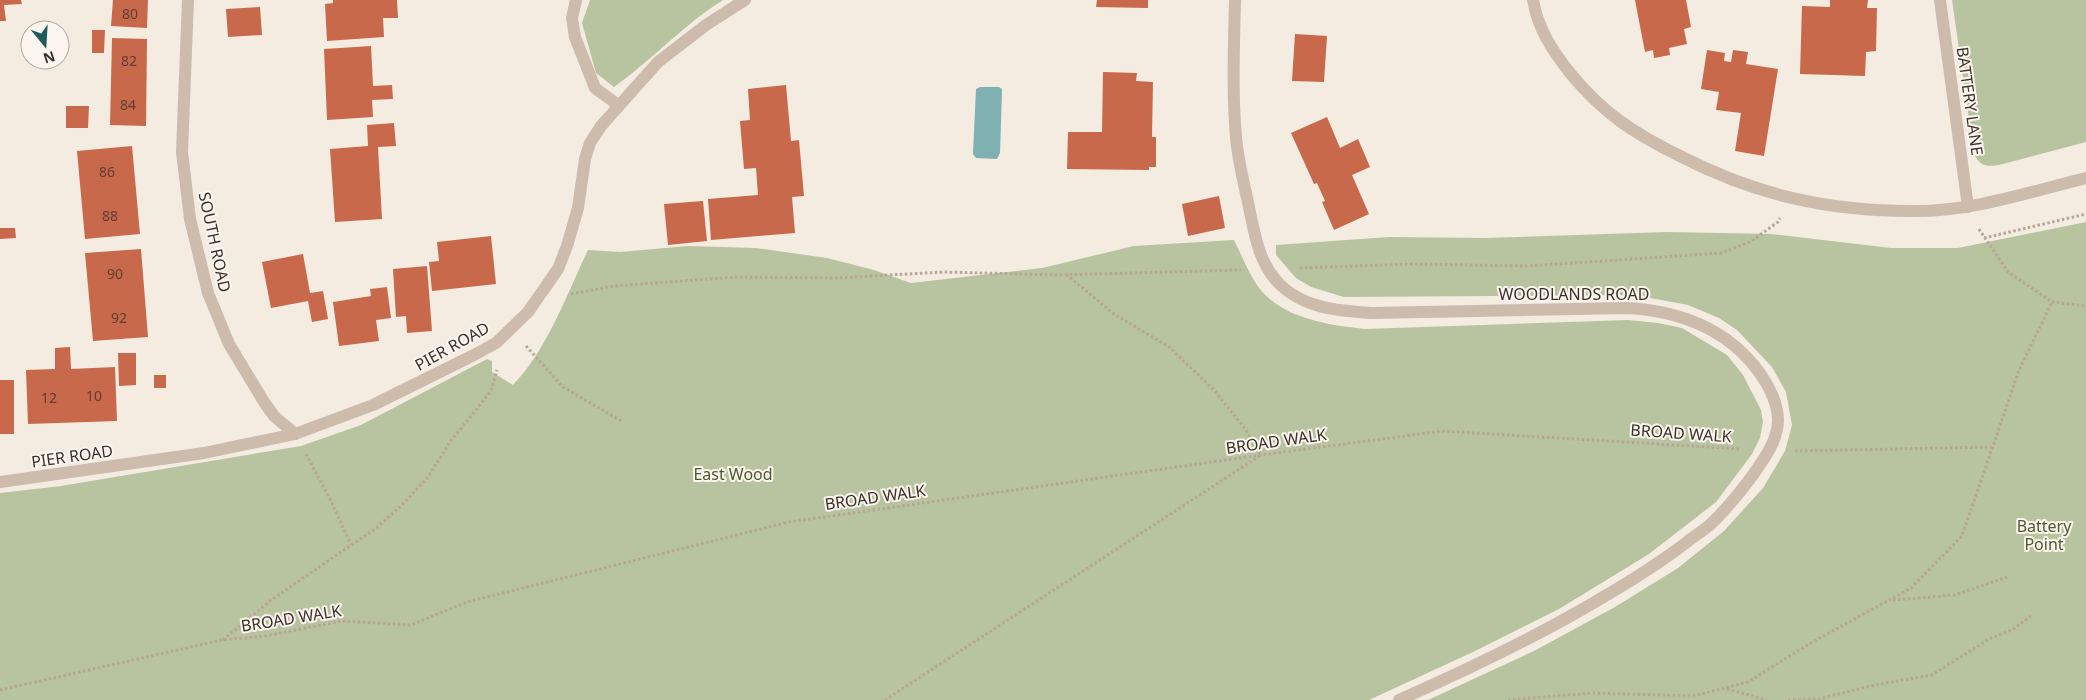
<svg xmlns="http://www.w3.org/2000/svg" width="2086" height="700" font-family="'Noto Sans',sans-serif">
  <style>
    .green { fill: #b8c4a0 }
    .water { fill: #7fb0b2 }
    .building { fill: #c8694b }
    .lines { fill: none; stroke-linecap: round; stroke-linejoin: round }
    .path { stroke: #b9a596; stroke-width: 3; stroke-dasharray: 2.5 2.5; stroke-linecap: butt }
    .minor { stroke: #cdbbac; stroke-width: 12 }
    .labels { text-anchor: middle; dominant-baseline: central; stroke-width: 4; stroke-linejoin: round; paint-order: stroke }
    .number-label { font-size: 14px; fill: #5e3e33 }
    .street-label { font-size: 16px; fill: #3b302b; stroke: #fbf5ee }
    .park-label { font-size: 16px; fill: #4a5a2e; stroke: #fbf5ee }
  </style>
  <rect width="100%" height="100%" fill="#f4ebe1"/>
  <g class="green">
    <path d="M 590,0 L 723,0 C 683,25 652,60 614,87 L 596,73 L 582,23 Z"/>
    <path d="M 1952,0 L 2086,0 L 2086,142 L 1999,165 C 1986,167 1980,166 1974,154 Z"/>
    <path d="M 2086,222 L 2086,700 L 1428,700 L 1534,651 L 1615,607 L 1678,568 L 1724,531 L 1763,488 L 1785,451 L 1792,425 L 1786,392 L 1772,367 L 1737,330 L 1719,318 L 1688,305 L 1634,295 L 1344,297 L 1311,287 L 1296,278 L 1276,255 L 1276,245 L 1389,237 L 1485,238 L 1667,232 L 1771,234 L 1891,248 L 1958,248 Z"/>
    <path d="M 1234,240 C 1241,254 1247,269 1255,282 C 1277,318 1327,325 1365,329 L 1628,320 L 1658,323 L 1682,328 L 1727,355 L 1743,375 L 1761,410 L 1763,422 L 1760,438 L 1752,454 L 1716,502 L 1649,554 L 1559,609 L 1473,652 L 1369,700 L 0,700 L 0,493 L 61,486 L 301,446 L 361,425 L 487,359 L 492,361 L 492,372 L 513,385 C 548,348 566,296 588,250 L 620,252 L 688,246 L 756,248 L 827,258 L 874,270 L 911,283 L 1042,268 L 1134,246 Z"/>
  </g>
  <path class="water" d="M 980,87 L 999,87 L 1002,89 L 1000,153 L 997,159 L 976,158 L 973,154 L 976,89 Z"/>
  <g class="building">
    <path d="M 0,0 L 21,0 L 22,4 L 4,5 L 6,21 L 0,21 Z"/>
    <path d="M 113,0 L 148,0 L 147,28 L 111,26 Z"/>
    <path d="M 333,0 L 397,0 L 398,18 L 383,18 L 384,37 L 327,41 L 325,4 L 333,3 Z"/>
    <path d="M 1097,0 L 1148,0 L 1148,8 L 1096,7 Z"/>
    <path d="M 1635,0 L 1686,0 L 1691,27 L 1684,29 L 1687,44 L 1669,48 L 1670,55 L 1654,58 L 1653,50 L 1645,52 Z"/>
    <path d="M 1830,0 L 1868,0 L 1867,8 L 1877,8 L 1876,51 L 1866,52 L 1865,76 L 1800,74 L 1802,6 L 1830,7 Z"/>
    <path d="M 260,7 L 262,35 L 228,37 L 226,9 Z"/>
    <path d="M 92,30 L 105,30 L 104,53 L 92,53 Z"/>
    <path d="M 1295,34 L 1327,36 L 1324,82 L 1292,81 Z"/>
    <path d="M 112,38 L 147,39 L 146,126 L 110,125 Z"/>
    <path d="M 371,46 L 373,86 L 392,85 L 393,99 L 372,100 L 373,117 L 327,120 L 324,49 Z"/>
    <path d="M 1707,50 L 1725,53 L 1724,61 L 1731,62 L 1733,50 L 1748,52 L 1746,64 L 1778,69 L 1764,156 L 1735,151 L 1741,113 L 1716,110 L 1719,92 L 1701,89 Z"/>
    <path d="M 1103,72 L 1137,73 L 1136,81 L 1153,82 L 1152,137 L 1156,137 L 1156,167 L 1149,167 L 1149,170 L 1067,169 L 1068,132 L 1102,132 Z"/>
    <path d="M 786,85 L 791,141 L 799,140 L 804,196 L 792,197 L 795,233 L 711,240 L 708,199 L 758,195 L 756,168 L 744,169 L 740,121 L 750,120 L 748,89 Z"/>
    <path d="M 66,106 L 89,106 L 88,128 L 66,128 Z"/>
    <path d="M 1327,117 L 1340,148 L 1358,139 L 1370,167 L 1352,175 L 1369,214 L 1334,230 L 1322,202 L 1325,201 L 1317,183 L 1314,184 L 1291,133 Z"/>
    <path d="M 394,123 L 396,146 L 378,147 L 382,219 L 335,222 L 330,149 L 368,146 L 367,125 Z"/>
    <path d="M 132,146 L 140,234 L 85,239 L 77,151 Z"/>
    <path d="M 1219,196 L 1225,228 L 1188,236 L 1182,204 Z"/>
    <path d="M 703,201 L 707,241 L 668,245 L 664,204 Z"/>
    <path d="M 0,228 L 15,228 L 16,238 L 0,239 Z"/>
    <path d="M 491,236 L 496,284 L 432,291 L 429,262 L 439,261 L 437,242 Z"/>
    <path d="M 141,249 L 148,337 L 93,341 L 85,253 Z"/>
    <path d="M 303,254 L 310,293 L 323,291 L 328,319 L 312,322 L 308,301 L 271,308 L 262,262 Z"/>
    <path d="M 427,266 L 432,331 L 407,333 L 406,316 L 396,317 L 393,269 Z"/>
    <path d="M 387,287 L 391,318 L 376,320 L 379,341 L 339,346 L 333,302 L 371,296 L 370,289 Z"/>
    <path d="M 70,347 L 71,369 L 115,367 L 117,421 L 28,424 L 26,370 L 55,369 L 55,348 Z"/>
    <path d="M 118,353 L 136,353 L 136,385 L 119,386 Z"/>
    <rect x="154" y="375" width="12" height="13"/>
    <rect x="0" y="380" width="14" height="54"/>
  </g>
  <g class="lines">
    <g class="path">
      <path d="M 1979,229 L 2008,272 L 2052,302 L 2086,306"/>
      <path d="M 1984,238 L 2086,214"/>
      <path d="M 1300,268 L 1412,264 L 1528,266 L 1721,253 L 1750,242 L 1778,222 L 1780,218"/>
      <path d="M 571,294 L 614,286 L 736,277 L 835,278 L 944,272 L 1058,275 L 1241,270"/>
      <path d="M 526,346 L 563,387 L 623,422"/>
      <path d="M 1795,451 L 1991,447"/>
      <path d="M 306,454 L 331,501 L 351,545"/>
      <path d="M 1893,600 L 1955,595 L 2007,577"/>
      <path d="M 223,640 L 271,600 L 375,529 L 402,505 L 428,477 L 450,442 L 491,391 L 497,370"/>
      <path d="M 1727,689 L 1767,700"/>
      <path d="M 0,690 L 222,640 L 265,636 L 342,621 L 411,625 L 467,602 L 789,522 L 1261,455 L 1442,431 L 1741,449"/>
      <path d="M 885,700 L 1261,455 L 1246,430 L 1214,390 L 1169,347 L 1114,314 L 1067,275"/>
      <path d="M 1508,700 L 1593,693 L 1693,696 L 1748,682 L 1809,644 L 1911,588 L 1962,536 L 2019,370 L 2052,302"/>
      <path d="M 1788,700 L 1818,699 L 1875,685 L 1932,675 L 1989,639 L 2012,630 L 2031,616"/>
    </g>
    <g class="minor">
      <path d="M 188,0 L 182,152 L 190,219 L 208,293 L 229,344 L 264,402 L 274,416 L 295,434"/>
      <path d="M 576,0 L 572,18 L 575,37 L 595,88 L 618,105"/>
      <path d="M 1235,0 C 1234,46 1232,92 1236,137 C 1238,162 1245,187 1250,212 C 1255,236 1259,260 1275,279 C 1299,308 1338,311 1372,313 L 1625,308 C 1677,310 1727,328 1759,372 C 1769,386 1778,403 1778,421 C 1777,441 1766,456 1755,472 C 1743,489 1729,506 1714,521 C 1706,529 1696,535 1687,542 C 1661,562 1634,579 1605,596 C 1539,636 1469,669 1399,700"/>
      <path d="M 1533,0 C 1538,29 1552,50 1570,73 C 1603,113 1633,133 1680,156 C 1756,195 1827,211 1912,211 C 1971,212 2029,192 2086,178"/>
      <path d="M 1940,0 L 1968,207"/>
      <path d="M 0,482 L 204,453 L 295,434 L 373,405 L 472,356 L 496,343 L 528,312 L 558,269 L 567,246 L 578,208 L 585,159 L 590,143 L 601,126 L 658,62 L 706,25 L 745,0"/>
    </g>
  </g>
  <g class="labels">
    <g class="number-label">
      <text x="130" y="13">80</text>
      <text x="129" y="60">82</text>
      <text x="128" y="104">84</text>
      <text x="107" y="171">86</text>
      <text x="110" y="215">88</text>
      <text x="115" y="273">90</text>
      <text x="119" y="317">92</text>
      <text x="94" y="395">10</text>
      <text x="49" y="397">12</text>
    </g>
    <g class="street-label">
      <text transform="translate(1970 101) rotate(82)">BATTERY LANE</text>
      <text transform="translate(215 242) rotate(78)">SOUTH ROAD</text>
      <text x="1574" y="294">WOODLANDS ROAD</text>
      <text transform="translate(452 346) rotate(-29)">PIER ROAD</text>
      <text transform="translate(1681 433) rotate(4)">BROAD WALK</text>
      <text transform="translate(1276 441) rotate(-8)">BROAD WALK</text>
      <text transform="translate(72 456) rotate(-8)">PIER ROAD</text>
      <text transform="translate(875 497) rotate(-8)">BROAD WALK</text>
      <text transform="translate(291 618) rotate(-9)">BROAD WALK</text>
    </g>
    <g class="park-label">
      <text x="733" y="474">East Wood</text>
      <text x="2044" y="526">Battery<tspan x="2044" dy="18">Point</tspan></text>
    </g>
  </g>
  <g transform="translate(45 45) rotate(162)"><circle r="24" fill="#fbf5ee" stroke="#aea6a0"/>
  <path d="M0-4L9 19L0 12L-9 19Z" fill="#1f5a5e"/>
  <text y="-8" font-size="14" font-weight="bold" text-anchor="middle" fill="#3b302b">N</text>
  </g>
</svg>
